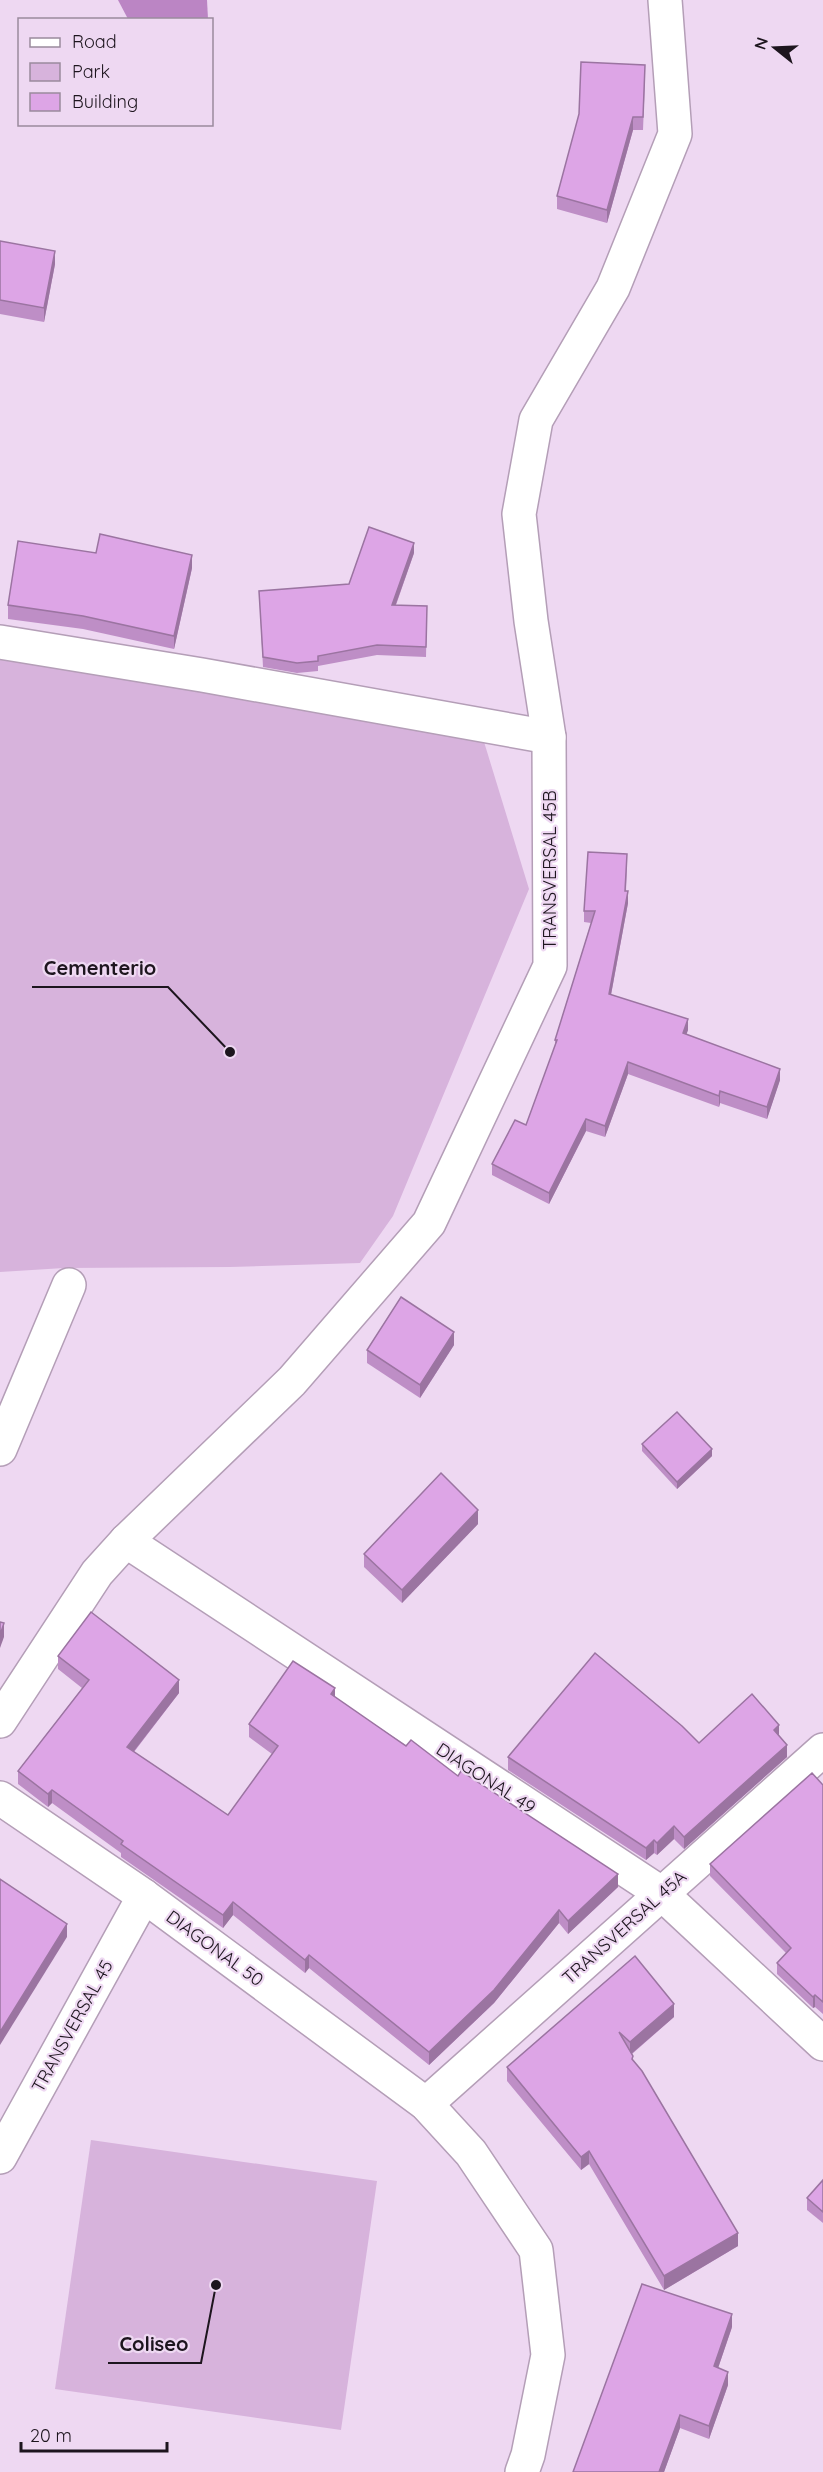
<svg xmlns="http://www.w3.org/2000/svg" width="823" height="2472" font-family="Quicksand,sans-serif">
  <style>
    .green { fill: #d7b3dc }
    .water { fill: #bb85c4 }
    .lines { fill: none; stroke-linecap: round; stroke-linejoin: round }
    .minor-casing { stroke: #b49eb7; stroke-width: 36 }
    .minor { stroke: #fff; stroke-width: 33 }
    .wall { fill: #be8ec6 }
    .shaded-wall { fill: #9b74a1 }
    .building { fill: #dda5e6; stroke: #9b74a1; stroke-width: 1.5 }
    .labels { text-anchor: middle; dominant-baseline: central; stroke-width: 4.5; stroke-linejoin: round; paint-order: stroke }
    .street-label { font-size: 18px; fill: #1d151e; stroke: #eed8f2 }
    .leader { fill: none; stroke: #1d151e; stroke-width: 2 }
    .callout-dot { fill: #1d151e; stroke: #eed8f2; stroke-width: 2 }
    .callout-label { font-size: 20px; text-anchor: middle; font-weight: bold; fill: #1d151e; stroke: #eed8f2; stroke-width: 4.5; stroke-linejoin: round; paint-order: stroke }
  </style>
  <rect width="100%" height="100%" fill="#eed8f2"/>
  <g class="green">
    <path d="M 0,653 L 481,732 L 529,889 L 393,1216 L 360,1263 L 230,1267 L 64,1268 L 0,1272 Z"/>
    <path d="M 91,2140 L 377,2181 L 341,2430 L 55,2389 Z"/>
  </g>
  <path class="water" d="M 118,0 L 207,0 L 208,19 L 128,19 Z"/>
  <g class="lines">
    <g class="minor-casing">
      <g id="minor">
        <path d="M 0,642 L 202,675 L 549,737"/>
        <path d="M 0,1449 L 69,1285"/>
        <path d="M 126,1541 L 661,1893 L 823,2044"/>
        <path d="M 0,1721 L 97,1573 L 126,1541 L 292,1381 L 429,1223 L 550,966 L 549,737 L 531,621 L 519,514 L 536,420 L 613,288 L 675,134 L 665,0"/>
        <path d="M 0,1798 L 144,1896 L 426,2104 L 471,2153 L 536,2250 L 548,2355 L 528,2455 L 522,2472"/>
        <path d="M 426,2104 L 823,1750"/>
        <path d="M 0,2157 L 144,1896"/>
      </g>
    </g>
    <use href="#minor" class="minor"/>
  </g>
  <g class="wall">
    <path d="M 645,79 L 643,130 L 633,130 L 607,223 L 557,209 L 557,196 Z"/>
    <path d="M 0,241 L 55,264 L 44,322 L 0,314 Z"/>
    <path d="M 414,553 L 396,605 L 427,606 L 426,657 L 377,655 L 318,666 L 318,671 L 297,673 L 263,667 L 259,591 L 349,584 Z"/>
    <path d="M 192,568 L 174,649 L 83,629 L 8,619 L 8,605 Z"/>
    <path d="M 627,865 L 626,891 L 628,903 L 611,995 L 688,1030 L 686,1034 L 780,1080 L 767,1119 L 720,1103 L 719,1107 L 628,1074 L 605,1137 L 586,1131 L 549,1204 L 492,1175 L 492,1164 L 526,1125 L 555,1046 L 555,1040 L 591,923 L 584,922 L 584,911 Z"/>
    <path d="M 454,1345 L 420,1398 L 367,1363 L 367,1350 Z"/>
    <path d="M 642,1444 L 712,1456 L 677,1489 L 642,1451 Z"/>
    <path d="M 478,1524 L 402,1603 L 364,1567 L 364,1554 Z"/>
    <path d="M 58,1656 L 179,1693 L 134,1752 L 228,1815 L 272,1754 L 249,1737 L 249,1724 L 335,1698 L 406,1746 L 458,1776 L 618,1887 L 568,1934 L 559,1923 L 494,2003 L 429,2065 L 309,1968 L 305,1973 L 233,1915 L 223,1928 L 121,1857 L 121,1853 L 52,1803 L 48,1807 L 18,1784 L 18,1771 L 82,1688 L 58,1669 Z"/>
    <path d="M 779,1736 L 787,1757 L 684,1849 L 674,1839 L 657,1855 L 654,1853 L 646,1860 L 508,1770 L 508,1757 L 699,1743 Z"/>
    <path d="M 823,1785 L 823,2014 L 815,2007 L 813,2008 L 777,1974 L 777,1963 L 786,1953 L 710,1876 L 710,1864 Z"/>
    <path d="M 674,2017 L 632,2054 L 633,2060 L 738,2246 L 664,2290 L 589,2164 L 581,2170 L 507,2081 L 507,2067 Z"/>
    <path d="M 823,2180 L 823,2223 L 807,2210 L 807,2198 Z"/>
    <path d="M 732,2327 L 718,2368 L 728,2385 L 709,2439 L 680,2428 L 664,2472 L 573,2472 Z"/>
  </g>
  <g class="shaded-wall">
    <path d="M 633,117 L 633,130 L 607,223 L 607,210 Z"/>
    <path d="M 55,251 L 55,264 L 44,322 L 44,308 Z"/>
    <path d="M 414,543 L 414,553 L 392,615 L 392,605 Z"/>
    <path d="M 192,555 L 192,568 L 174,649 L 174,636 Z"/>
    <path d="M 628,891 L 628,903 L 609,1005 L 609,994 Z"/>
    <path d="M 688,1019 L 688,1030 L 683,1044 L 683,1033 Z"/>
    <path d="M 628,1062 L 628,1074 L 605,1137 L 605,1126 Z"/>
    <path d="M 780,1069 L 780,1080 L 767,1119 L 767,1107 Z"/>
    <path d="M 720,1091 L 720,1103 L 719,1107 L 719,1096 Z"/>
    <path d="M 586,1119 L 586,1131 L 549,1204 L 549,1193 Z"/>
    <path d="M 454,1332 L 454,1345 L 420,1398 L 420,1385 Z"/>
    <path d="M 712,1449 L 712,1456 L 677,1489 L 677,1482 Z"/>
    <path d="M 478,1510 L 478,1524 L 402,1603 L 402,1590 Z"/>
    <path d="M 4,1623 L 4,1637 L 0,1648 L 0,1635 Z"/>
    <path d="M 179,1680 L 179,1693 L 127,1760 L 127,1747 Z"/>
    <path d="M 335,1688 L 335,1701 L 331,1694 Z"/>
    <path d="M 779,1725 L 779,1738 L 774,1730 Z"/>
    <path d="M 787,1745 L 787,1757 L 684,1849 L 684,1837 Z"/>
    <path d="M 52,1790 L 52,1803 L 48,1807 L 48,1794 Z"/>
    <path d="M 674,1826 L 674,1839 L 657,1855 L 657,1843 Z"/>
    <path d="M 654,1840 L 654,1853 L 646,1860 L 646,1848 Z"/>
    <path d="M 618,1874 L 618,1887 L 568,1934 L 568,1921 Z"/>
    <path d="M 233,1902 L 233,1915 L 223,1928 L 223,1915 Z"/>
    <path d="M 559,1910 L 559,1923 L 494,2003 L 429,2065 L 429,2052 Z"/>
    <path d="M 67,1924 L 67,1937 L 0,2045 L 0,2032 Z"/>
    <path d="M 309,1955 L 309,1968 L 305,1973 L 305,1960 Z"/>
    <path d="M 815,1995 L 815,2007 L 813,2008 L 813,1997 Z"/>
    <path d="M 674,2004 L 674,2017 L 630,2055 L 630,2042 Z"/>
    <path d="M 589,2151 L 589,2164 L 581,2170 L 581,2157 Z"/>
    <path d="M 738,2233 L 738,2246 L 664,2290 L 664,2276 Z"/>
    <path d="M 732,2314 L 732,2327 L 714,2380 L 714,2366 Z"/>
    <path d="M 728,2372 L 728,2385 L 709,2439 L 709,2426 Z"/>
    <path d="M 680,2415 L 680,2428 L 664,2472 L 659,2472 Z"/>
  </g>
  <g class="building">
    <path d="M 581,62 L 645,65 L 643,117 L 633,117 L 607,210 L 557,196 L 579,114 Z"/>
    <path d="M 0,241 L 55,251 L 44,308 L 0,300 Z"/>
    <path d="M 369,527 L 414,543 L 392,605 L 427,606 L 426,647 L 377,645 L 318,656 L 318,661 L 297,663 L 263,657 L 259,591 L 349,584 Z"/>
    <path d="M 100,534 L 192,555 L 174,636 L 83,616 L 8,605 L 18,541 L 96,553 Z"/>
    <path d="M 588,852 L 627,854 L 625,891 L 628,891 L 609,994 L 688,1019 L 683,1033 L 780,1069 L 767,1107 L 720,1091 L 719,1096 L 628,1062 L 605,1126 L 586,1119 L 549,1193 L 492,1164 L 515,1120 L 526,1125 L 557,1040 L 555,1040 L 595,911 L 584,911 Z"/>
    <path d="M 401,1297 L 454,1332 L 420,1385 L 367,1350 Z"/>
    <path d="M 677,1412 L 712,1449 L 677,1482 L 642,1444 Z"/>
    <path d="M 441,1473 L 478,1510 L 402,1590 L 364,1554 Z"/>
    <path d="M 91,1612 L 179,1680 L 127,1747 L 228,1815 L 278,1746 L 249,1724 L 293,1661 L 335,1688 L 331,1694 L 406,1746 L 411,1740 L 458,1776 L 461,1771 L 618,1874 L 568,1921 L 559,1910 L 494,1990 L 429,2052 L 309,1955 L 305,1960 L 233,1902 L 223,1915 L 121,1844 L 123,1841 L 52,1790 L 48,1794 L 18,1771 L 89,1680 L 58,1656 Z"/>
    <path d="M 0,1622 L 4,1623 L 0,1635 Z"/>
    <path d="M 595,1653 L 682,1726 L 699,1743 L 752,1694 L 779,1725 L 774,1730 L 787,1745 L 684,1837 L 674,1826 L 657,1843 L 654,1840 L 646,1848 L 508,1757 Z"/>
    <path d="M 812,1773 L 823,1785 L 823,2002 L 815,1995 L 813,1997 L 777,1963 L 791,1948 L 710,1864 Z"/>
    <path d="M 0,1879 L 67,1924 L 0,2032 Z"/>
    <path d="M 635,1956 L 674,2004 L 630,2042 L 619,2032 L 633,2056 L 632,2059 L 642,2071 L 738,2233 L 664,2276 L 589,2151 L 581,2157 L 507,2067 Z"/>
    <path d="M 823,2180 L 823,2212 L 807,2198 Z"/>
    <path d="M 642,2284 L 732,2314 L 714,2366 L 728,2372 L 709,2426 L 680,2415 L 659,2472 L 573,2472 Z"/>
  </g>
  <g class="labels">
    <g class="street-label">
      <text transform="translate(549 870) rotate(-90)">TRANSVERSAL 45B</text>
      <text transform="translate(486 1778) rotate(33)">DIAGONAL 49</text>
      <text transform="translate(624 1927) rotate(-42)">TRANSVERSAL 45A</text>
      <text transform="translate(215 1948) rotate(36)">DIAGONAL 50</text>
      <text transform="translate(72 2026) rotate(-61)">TRANSVERSAL 45</text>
    </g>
  </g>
  <path class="leader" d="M230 1052L168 987H32M216 2285L201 2363H108"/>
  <g class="callout-dot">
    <circle cx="230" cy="1052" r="6"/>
    <circle cx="216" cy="2285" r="6"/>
  </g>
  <g class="callout-label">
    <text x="100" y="975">Cementerio</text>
    <text x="154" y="2351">Coliseo</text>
  </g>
  <rect x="18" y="18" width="195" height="108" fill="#eed8f2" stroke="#9a8a9d" stroke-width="1.5"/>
  <rect x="30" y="38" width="30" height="9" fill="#ffffff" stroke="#9a8a9d" stroke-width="1.5"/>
  <text x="72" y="48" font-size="18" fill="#1d151e">Road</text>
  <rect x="30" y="63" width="30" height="18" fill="#d7b3dc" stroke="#9a8a9d" stroke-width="1.5"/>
  <text x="72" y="78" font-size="18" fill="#1d151e">Park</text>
  <rect x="30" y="93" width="30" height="18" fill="#dda5e6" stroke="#9a8a9d" stroke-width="1.5"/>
  <text x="72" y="108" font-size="18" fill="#1d151e">Building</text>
  <g transform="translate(775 48) rotate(288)" stroke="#eed8f2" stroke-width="4.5" paint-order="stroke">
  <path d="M0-4.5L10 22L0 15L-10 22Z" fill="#1d151e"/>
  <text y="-9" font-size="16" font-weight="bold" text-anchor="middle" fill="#1d151e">N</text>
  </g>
  <path d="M21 2442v9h146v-9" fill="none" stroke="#1d151e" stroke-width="3"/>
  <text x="30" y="2442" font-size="18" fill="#1d151e" stroke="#eed8f2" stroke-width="4.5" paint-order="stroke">20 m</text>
</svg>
